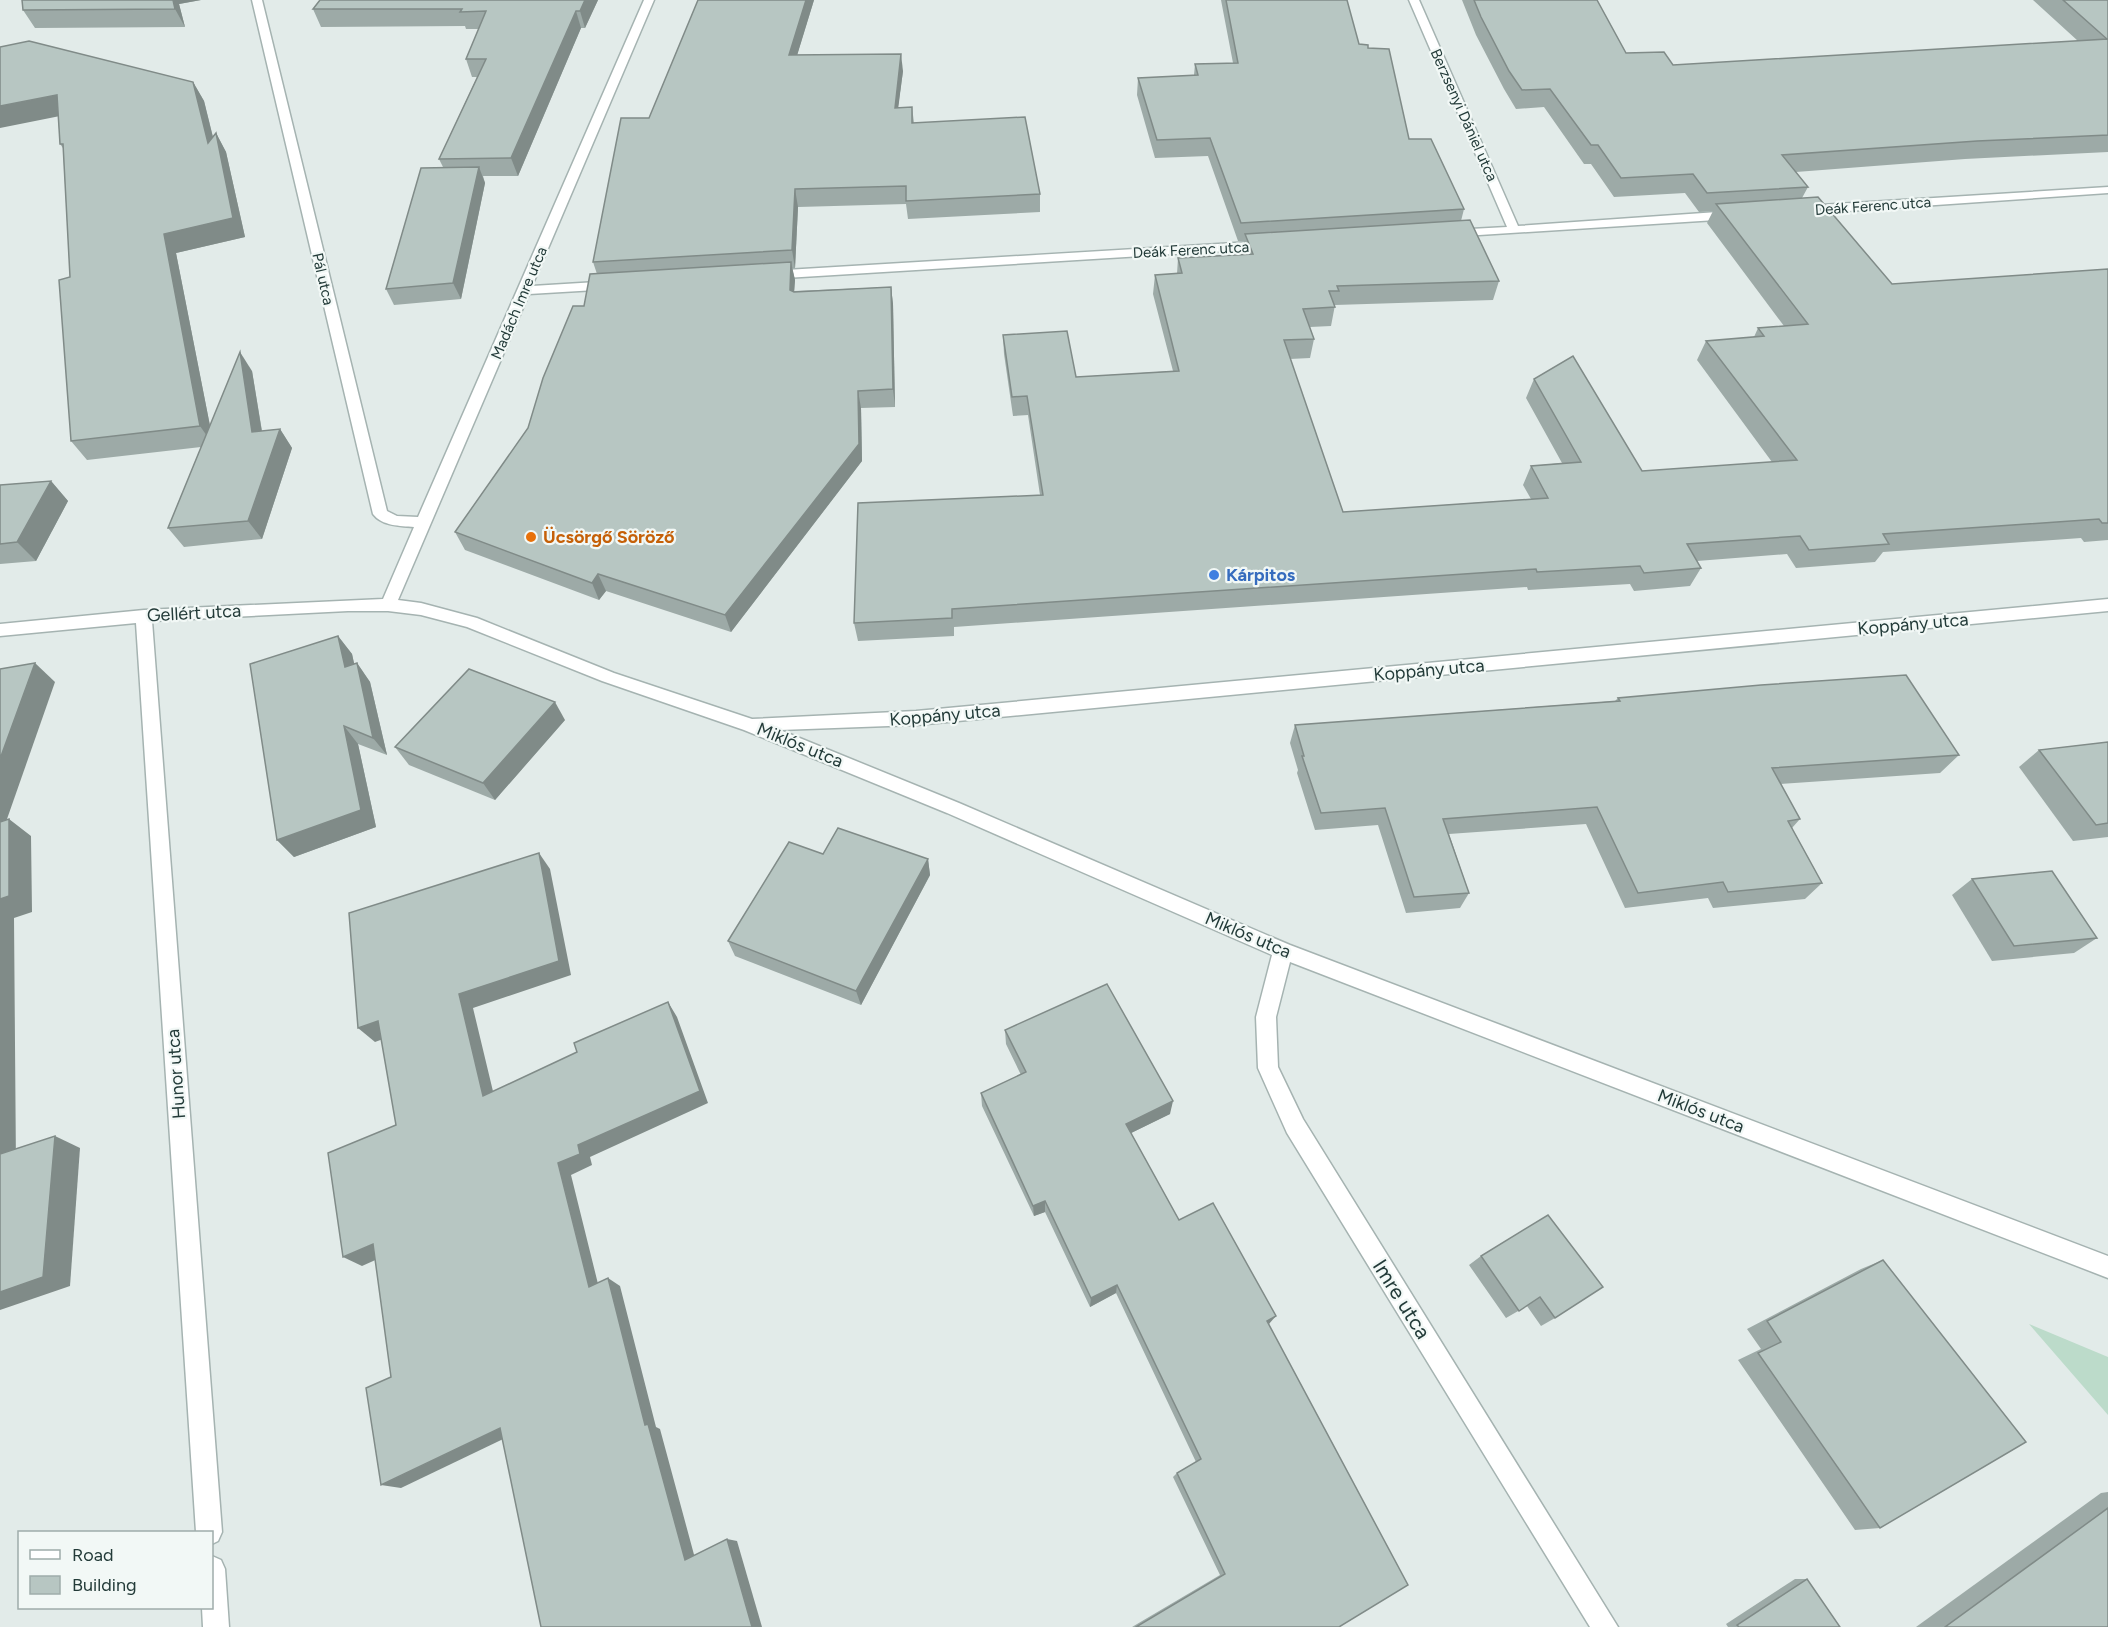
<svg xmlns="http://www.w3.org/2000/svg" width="2108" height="1627" font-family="Figtree,sans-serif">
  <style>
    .green { fill: #bcdbca }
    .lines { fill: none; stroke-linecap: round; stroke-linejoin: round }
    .minor-casing { stroke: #a5b3b1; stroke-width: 3 }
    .minor { fill: #fff; fill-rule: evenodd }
    .wall { fill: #9daaa7 }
    .shaded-wall { fill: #808b88 }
    .building { fill: #b7c6c2; stroke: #808b88; stroke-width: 1.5 }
    .food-dot { fill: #e8710a; stroke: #f2f8f6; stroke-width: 2 }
    .shop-dot { fill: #3f7fe0; stroke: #f2f8f6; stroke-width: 2 }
    .labels { text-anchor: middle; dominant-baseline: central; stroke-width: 4.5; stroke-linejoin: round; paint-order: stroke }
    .far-street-label { font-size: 15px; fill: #233b39; stroke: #f2f8f6 }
    .food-label { font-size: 18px; font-weight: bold; fill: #c56008; stroke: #f2f8f6; text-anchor: start }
    .shop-label { font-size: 18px; font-weight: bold; fill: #366cbe; stroke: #f2f8f6; text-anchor: start }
    .street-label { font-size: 18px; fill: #233b39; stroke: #f2f8f6 }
    .near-street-label { font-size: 21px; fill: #233b39; stroke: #f2f8f6 }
  </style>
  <rect width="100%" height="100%" fill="#e2ebe9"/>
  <path class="green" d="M 2029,1324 L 2108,1357 L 2108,1415 Z"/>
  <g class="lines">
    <g class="minor-casing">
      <g id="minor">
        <path d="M 252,0 L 262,0 L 387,511 L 397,516 L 418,517 L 644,0 L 654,0 L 532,286 L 613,281 L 619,285 L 613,289 L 529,294 L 398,600 L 421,603 L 477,618 L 614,673 L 752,719 L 916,711 L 2108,599 L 2108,611 L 916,725 L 780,730 L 959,803 L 1290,945 L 2108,1256 L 2108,1278 L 1290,962 L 1276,1017 L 1278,1067 L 1303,1119 L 1618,1627 L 1590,1627 L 1287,1133 L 1258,1068 L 1256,1017 L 1272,955 L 947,813 L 744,730 L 602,681 L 467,627 L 421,615 L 388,611 L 348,611 L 152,621 L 222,1532 L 218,1541 L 212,1544 L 212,1532 L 196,1532 L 136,623 L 0,636 L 0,624 L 144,610 L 383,599 L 414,527 C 400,526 382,526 373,514 Z"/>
        <path d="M 1409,0 L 1419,0 L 1518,226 L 1732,211 L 1738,215 L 1732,219 L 1448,237 L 1448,231 L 1452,230 L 1507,227 Z"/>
        <path d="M 2108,187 L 2108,193 L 1805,214 L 1799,210 L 1805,206 Z"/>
        <path d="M 1268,241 L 1274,245 L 1272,248 L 769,279 L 763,275 L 769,271 Z"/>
        <path d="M 212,1556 L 221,1560 L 225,1569 L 229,1627 L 203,1627 L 202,1608 L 212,1608 Z"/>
      </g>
    </g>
    <use href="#minor" class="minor"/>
  </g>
  <g class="wall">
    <path d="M 22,0 L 201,0 L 179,4 L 185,27 L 35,28 L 23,10 Z"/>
    <path d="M 320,0 L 598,0 L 585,28 L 581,28 L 518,176 L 483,176 L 485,183 L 461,299 L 394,305 L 386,289 L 443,167 L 439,159 L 477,77 L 472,77 L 466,59 L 479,29 L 466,29 L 465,26 L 321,27 L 313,9 Z"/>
    <path d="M 698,0 L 814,0 L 797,55 L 903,71 L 898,107 L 912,107 L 914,123 L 1040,194 L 1040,212 L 908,219 L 906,204 L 798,207 L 795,268 L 792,268 L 795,280 L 794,291 L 891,287 L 893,304 L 895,407 L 861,408 L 862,461 L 731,632 L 606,591 L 599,600 L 465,550 L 455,532 L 528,428 L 584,306 L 597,274 L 593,262 L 649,118 Z"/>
    <path d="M 1221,0 L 1347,0 L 1359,44 L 1368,48 L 1409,139 L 1464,209 L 1461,221 L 1499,281 L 1493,300 L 1335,305 L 1331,326 L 1310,327 L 1314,339 L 1310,358 L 1290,359 L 1343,512 L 1531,499 L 1523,485 L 1531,466 L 1562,463 L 1526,398 L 1534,379 L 1642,471 L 1772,462 L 1697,360 L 1706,341 L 1754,337 L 1758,328 L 1784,326 L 1707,223 L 1713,211 L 1699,212 L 1685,193 L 1614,197 L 1591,164 L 1584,164 L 1544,107 L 1516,109 L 1504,89 L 1476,35 L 1462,0 L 1597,0 L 1626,53 L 1673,65 L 2078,41 L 2033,0 L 2108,0 L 2108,152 L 1965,159 L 1796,172 L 1808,187 L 1802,198 L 1892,284 L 2108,269 L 2108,540 L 2084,542 L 2081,538 L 1883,552 L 1875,562 L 1796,568 L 1787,554 L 1697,561 L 1701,568 L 1690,586 L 1634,591 L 1630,584 L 1528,590 L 1527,587 L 954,627 L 954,636 L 858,641 L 854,623 L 1040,495 L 1028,415 L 1013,416 L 1004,354 L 1003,335 L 1076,377 L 1173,371 L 1153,294 L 1155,275 L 1177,274 L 1178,258 L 1243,255 L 1243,253 L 1244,241 L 1238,241 L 1208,156 L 1155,158 L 1137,95 L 1138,78 L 1194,75 L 1195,64 L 1233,63 Z"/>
    <path d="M 193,82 L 204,101 L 213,137 L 216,133 L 226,152 L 245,237 L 176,253 L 210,426 L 252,371 L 262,431 L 280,429 L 292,448 L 262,539 L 184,547 L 168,528 L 201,447 L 87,460 L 71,441 L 70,277 L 63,148 L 60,144 L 58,116 Z"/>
    <path d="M 51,481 L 68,501 L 36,561 L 0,564 L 0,485 Z"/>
    <path d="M 338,636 L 352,654 L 354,664 L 357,663 L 370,682 L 387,755 L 358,744 L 376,827 L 294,857 L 277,840 Z"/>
    <path d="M 1618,698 L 1959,755 L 1940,773 L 1780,784 L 1800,819 L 1792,828 L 1822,883 L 1805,899 L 1713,908 L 1708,898 L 1625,908 L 1586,824 L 1449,834 L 1469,893 L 1460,908 L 1406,913 L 1378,825 L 1315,830 L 1297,773 L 1298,770 L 1290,743 L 1295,725 L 1615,701 Z"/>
    <path d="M 565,720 L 495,800 L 409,765 L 395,747 Z"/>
    <path d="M 2108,742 L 2108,837 L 2073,841 L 2019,767 L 2039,750 Z"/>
    <path d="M 928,859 L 930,875 L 861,1005 L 735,956 L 728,941 Z"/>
    <path d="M 1972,879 L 2097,938 L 2074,953 L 1992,961 L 1952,895 Z"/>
    <path d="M 1005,1030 L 1170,1114 L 1131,1133 L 1179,1220 L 1269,1324 L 1339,1627 L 1132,1627 L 1220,1575 L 1173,1477 L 1177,1473 L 1196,1462 L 1116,1293 L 1090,1307 L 1045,1212 L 1034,1216 L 982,1106 L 981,1093 L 1021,1075 L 1006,1044 Z"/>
    <path d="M 1548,1215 L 1555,1318 L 1541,1326 L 1527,1306 L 1506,1318 L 1469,1265 L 1481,1256 Z"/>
    <path d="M 1883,1260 L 1880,1528 L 1855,1530 L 1738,1360 L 1761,1349 L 1747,1329 L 1861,1269 Z"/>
    <path d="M 2108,1492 L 2108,1627 L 1916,1627 L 2101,1493 Z"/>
    <path d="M 1795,1579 L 1807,1579 L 1840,1627 L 1728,1627 L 1726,1624 Z"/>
  </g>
  <g class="shaded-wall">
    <path d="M 173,0 L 201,0 L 179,4 L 185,27 L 175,9 Z"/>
    <path d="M 585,0 L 598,0 L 585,28 L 580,11 Z"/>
    <path d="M 806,0 L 814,0 L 792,72 L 789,55 Z"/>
    <path d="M 576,11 L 581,28 L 518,176 L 511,158 Z"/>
    <path d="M 901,54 L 903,71 L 896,125 L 895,108 Z"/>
    <path d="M 193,82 L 204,101 L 219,162 L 208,143 Z"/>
    <path d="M 57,95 L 70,114 L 0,128 L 0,106 Z"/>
    <path d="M 216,133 L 226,152 L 245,237 L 176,253 L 214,446 L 200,426 L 164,234 Z"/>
    <path d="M 479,167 L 485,183 L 461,299 L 453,283 Z"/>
    <path d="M 795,189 L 798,207 L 795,268 L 792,250 Z"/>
    <path d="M 791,262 L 795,280 L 793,308 L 790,290 Z"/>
    <path d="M 891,287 L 893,304 L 895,407 L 893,389 Z"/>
    <path d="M 240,352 L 252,371 L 265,451 L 252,432 Z"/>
    <path d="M 858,391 L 861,408 L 862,461 L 731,632 L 725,615 Z"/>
    <path d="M 280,429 L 292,448 L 262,539 L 248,521 Z"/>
    <path d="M 51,481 L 68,501 L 36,561 L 17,542 Z"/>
    <path d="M 598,574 L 606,591 L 599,600 L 592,583 Z"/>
    <path d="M 338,636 L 352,654 L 359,685 L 345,667 Z"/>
    <path d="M 35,663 L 55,682 L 0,839 L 0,759 Z"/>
    <path d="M 357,663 L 370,682 L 387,755 L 373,738 Z"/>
    <path d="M 555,702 L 565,720 L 495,800 L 483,783 Z"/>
    <path d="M 344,726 L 358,744 L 376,827 L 294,857 L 277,840 Z"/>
    <path d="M 9,819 L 31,836 L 32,912 L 14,918 L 16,1169 L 0,1162 L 0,899 Z"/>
    <path d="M 539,853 L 550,869 L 571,975 L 473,1008 L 497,1108 L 483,1096 L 459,994 Z"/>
    <path d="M 928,859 L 930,875 L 861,1005 L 856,991 Z"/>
    <path d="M 668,1002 L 677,1017 L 708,1103 L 590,1157 L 592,1165 L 571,1175 L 601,1296 L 589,1287 L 558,1163 L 578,1145 Z"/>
    <path d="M 378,1021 L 394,1035 L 375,1042 L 358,1028 Z"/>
    <path d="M 1173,1101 L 1170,1114 L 1125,1136 L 1126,1124 Z"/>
    <path d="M 55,1136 L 80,1148 L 70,1286 L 0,1310 L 0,1292 Z"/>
    <path d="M 1045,1201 L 1045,1212 L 1034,1216 L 1033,1206 Z"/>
    <path d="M 373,1244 L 391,1253 L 362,1266 L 343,1257 Z"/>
    <path d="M 608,1278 L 620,1286 L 656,1427 L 660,1429 L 696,1562 L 685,1560 L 645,1425 Z"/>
    <path d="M 1117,1285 L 1116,1293 L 1090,1307 L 1091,1298 Z"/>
    <path d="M 1276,1316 L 1269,1324 L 1267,1321 Z"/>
    <path d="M 500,1428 L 516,1433 L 401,1488 L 381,1485 Z"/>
    <path d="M 727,1539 L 737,1541 L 762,1627 L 752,1627 Z"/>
  </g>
  <g class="building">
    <path d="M 22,0 L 173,0 L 175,9 L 23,10 Z"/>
    <path d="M 320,0 L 585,0 L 580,11 L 576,11 L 511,158 L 439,159 L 486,59 L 466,59 L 486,11 L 460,12 L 462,9 L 313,9 Z"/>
    <path d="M 698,0 L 806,0 L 789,55 L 901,54 L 895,108 L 912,107 L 912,123 L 1025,117 L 1040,194 L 906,201 L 906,186 L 795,189 L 792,250 L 593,262 L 621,118 L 649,118 Z"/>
    <path d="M 1226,0 L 1347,0 L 1359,44 L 1368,45 L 1368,48 L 1389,49 L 1409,139 L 1431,139 L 1464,209 L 1241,223 L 1210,138 L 1157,140 L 1138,78 L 1198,75 L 1195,64 L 1238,63 Z"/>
    <path d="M 1474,0 L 1597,0 L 1626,53 L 1664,52 L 1673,65 L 2107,39 L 2063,0 L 2108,0 L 2108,135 L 1977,141 L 1782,155 L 1808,187 L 1707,193 L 1693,174 L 1621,178 L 1598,145 L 1591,145 L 1550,89 L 1522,90 L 1509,71 L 1481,17 Z"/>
    <path d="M 29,41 L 193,82 L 208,143 L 216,133 L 233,218 L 164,234 L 200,426 L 71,441 L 59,280 L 70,277 L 63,144 L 60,144 L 57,95 L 0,106 L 0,47 Z"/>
    <path d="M 479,167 L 453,283 L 386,289 L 421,168 Z"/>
    <path d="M 1818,197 L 1892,284 L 2108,269 L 2108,523 L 2102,523 L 2099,519 L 1883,534 L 1889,544 L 1809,550 L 1800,536 L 1687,544 L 1701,568 L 1644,573 L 1640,566 L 1537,572 L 1536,569 L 952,609 L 952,618 L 854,623 L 858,503 L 1043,495 L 1027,396 L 1012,397 L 1003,335 L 1067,331 L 1076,377 L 1179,371 L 1155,275 L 1182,273 L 1178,258 L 1253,254 L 1245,234 L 1470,220 L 1499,281 L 1337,286 L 1339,291 L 1329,291 L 1335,307 L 1303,309 L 1314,339 L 1284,340 L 1343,512 L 1548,498 L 1531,466 L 1581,462 L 1534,379 L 1573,356 L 1642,471 L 1797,460 L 1706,341 L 1764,336 L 1758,328 L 1808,324 L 1716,204 Z"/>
    <path d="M 791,262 L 790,290 L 794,292 L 891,287 L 893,389 L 858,391 L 859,444 L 725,615 L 598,574 L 592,583 L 455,532 L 528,428 L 543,378 L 573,306 L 584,306 L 590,274 Z"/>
    <path d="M 240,352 L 252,432 L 280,429 L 248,521 L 168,528 Z"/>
    <path d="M 51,481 L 17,542 L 0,544 L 0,485 Z"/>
    <path d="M 338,636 L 345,667 L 357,663 L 373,738 L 344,726 L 361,810 L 277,840 L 250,664 Z"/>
    <path d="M 35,663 L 0,759 L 0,669 Z"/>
    <path d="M 469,669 L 555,702 L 483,783 L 395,747 Z"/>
    <path d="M 1906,675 L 1959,755 L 1772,768 L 1800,819 L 1788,821 L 1822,883 L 1728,892 L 1723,882 L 1638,893 L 1597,807 L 1443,819 L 1469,893 L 1414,897 L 1385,808 L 1321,813 L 1302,756 L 1304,756 L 1295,725 L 1620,701 L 1618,698 L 1761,685 Z"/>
    <path d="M 2108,742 L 2108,823 L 2096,825 L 2039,750 Z"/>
    <path d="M 9,819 L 9,896 L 0,899 L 0,822 Z"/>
    <path d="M 838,828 L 928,859 L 856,991 L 728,941 L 789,842 L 823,854 Z"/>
    <path d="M 539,853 L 559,961 L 459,994 L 483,1096 L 577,1052 L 574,1043 L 668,1002 L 700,1091 L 578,1145 L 580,1154 L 558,1163 L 589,1287 L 608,1278 L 645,1425 L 648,1424 L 685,1560 L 727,1539 L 752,1627 L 541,1627 L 500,1428 L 381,1485 L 366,1388 L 391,1377 L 373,1244 L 343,1257 L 328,1153 L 396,1125 L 378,1021 L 358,1028 L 349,913 Z"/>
    <path d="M 2052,871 L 2097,938 L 2014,946 L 1972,879 Z"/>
    <path d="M 1107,984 L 1173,1101 L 1126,1124 L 1179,1220 L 1213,1203 L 1276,1316 L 1267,1321 L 1408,1585 L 1339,1627 L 1136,1627 L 1225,1574 L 1177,1473 L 1201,1459 L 1117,1285 L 1091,1298 L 1045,1201 L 1033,1206 L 981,1093 L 1026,1072 L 1005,1030 Z"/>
    <path d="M 55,1136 L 43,1277 L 0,1292 L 0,1154 Z"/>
    <path d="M 1548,1215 L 1603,1287 L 1555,1318 L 1540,1297 L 1519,1311 L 1481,1256 Z"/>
    <path d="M 1883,1260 L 2026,1442 L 1880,1528 L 1758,1353 L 1781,1342 L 1767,1321 Z"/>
    <path d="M 2108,1508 L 2108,1627 L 1945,1627 Z"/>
    <path d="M 1807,1579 L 1840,1627 L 1739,1627 L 1737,1625 Z"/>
  </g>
  <circle class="food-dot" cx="531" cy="537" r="6"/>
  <circle class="shop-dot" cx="1214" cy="575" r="6"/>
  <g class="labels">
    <g class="far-street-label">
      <text transform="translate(1464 115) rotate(66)">Berzsenyi Dániel utca</text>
      <text transform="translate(1873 206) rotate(-4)">Deák Ferenc utca</text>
      <text transform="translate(1191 250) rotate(-3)">Deák Ferenc utca</text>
      <text transform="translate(323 279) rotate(77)">Pál utca</text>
      <text transform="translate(519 303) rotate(-67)">Madách Imre utca</text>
    </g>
    <g class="food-label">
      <text x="543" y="537">Ücsörgő Söröző</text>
    </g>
    <g class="shop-label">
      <text x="1226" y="575">Kárpitos</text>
    </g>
    <g class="street-label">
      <text transform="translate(194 613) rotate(-3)">Gellért utca</text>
      <text transform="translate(1913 624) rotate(-5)">Koppány utca</text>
      <text transform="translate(1429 670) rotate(-5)">Koppány utca</text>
      <text transform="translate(945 715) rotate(-5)">Koppány utca</text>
      <text transform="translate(800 745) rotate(22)">Miklós utca</text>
      <text transform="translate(1248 935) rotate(23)">Miklós utca</text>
      <text transform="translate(176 1074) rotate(-94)">Hunor utca</text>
      <text transform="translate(1701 1111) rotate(21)">Miklós utca</text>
    </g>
    <g class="near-street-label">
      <text transform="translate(1402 1299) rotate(58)">Imre utca</text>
    </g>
  </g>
  <rect x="18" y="1531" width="195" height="78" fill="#f2f8f6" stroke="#9facaa" stroke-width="1.5"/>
  <rect x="30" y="1550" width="30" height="9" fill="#ffffff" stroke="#9facaa" stroke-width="1.5"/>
  <text x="72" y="1561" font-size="18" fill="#233b39">Road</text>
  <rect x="30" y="1576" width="30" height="18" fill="#b7c6c2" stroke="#9facaa" stroke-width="1.5"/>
  <text x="72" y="1591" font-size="18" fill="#233b39">Building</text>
</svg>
